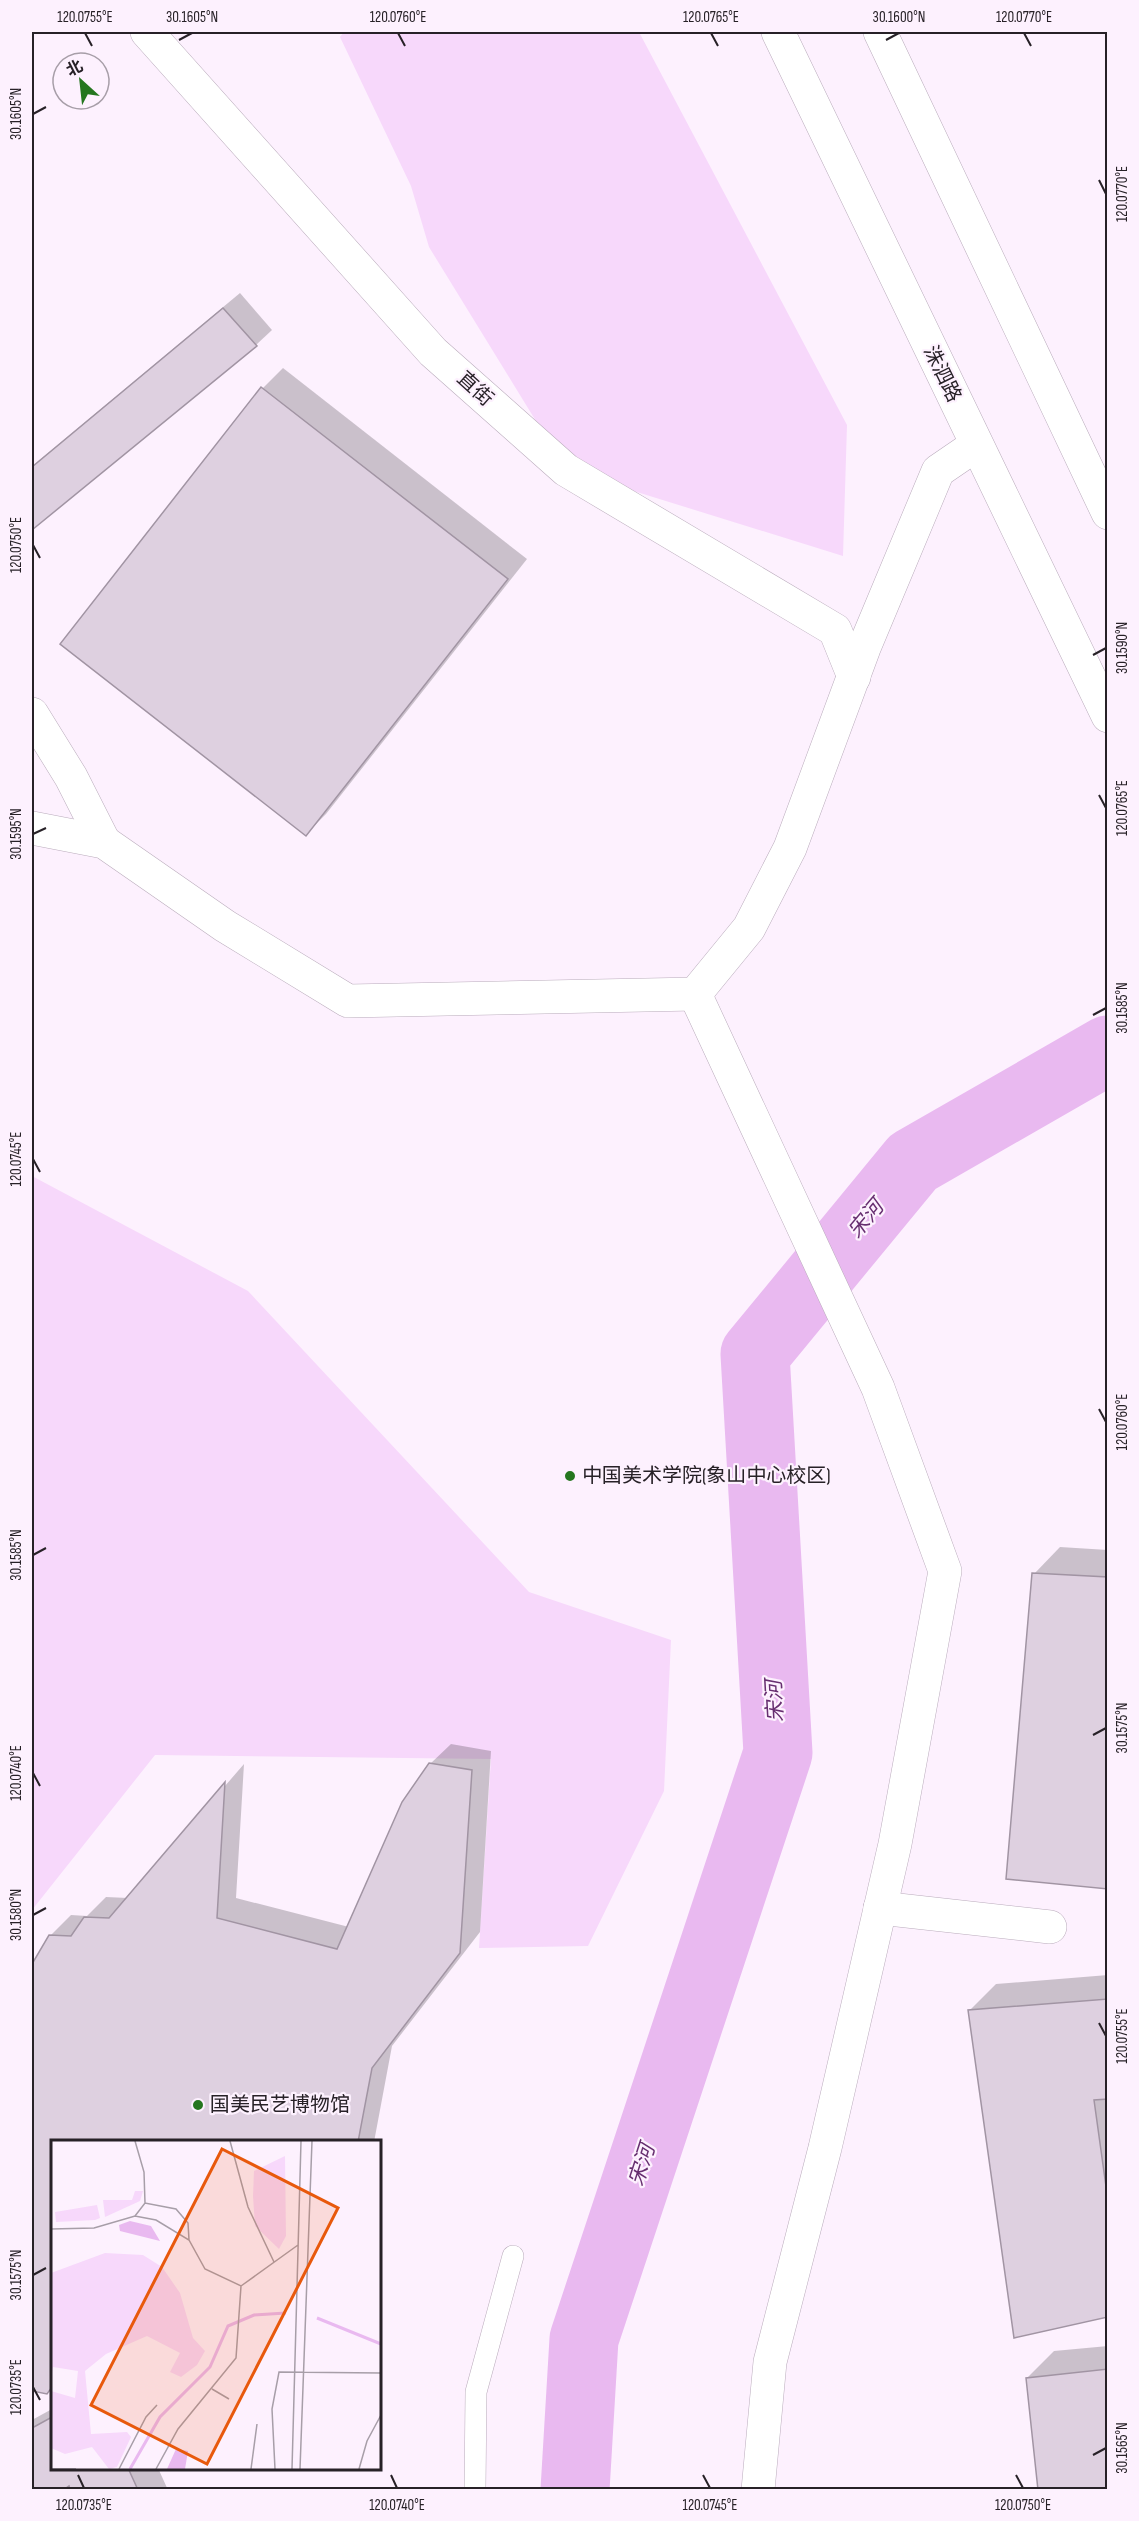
<svg xmlns="http://www.w3.org/2000/svg" width="1139" height="2521" font-family="'Sofia Sans Condensed','Noto Sans SC',sans-serif">
  <style>
    .green { fill: #f7d8fb }
    .shadow { fill: #0003 }
    .lines { fill: none; stroke-linecap: round; stroke-linejoin: round }
    .river { stroke: #e9b9f0; stroke-width: 69 }
    .building { fill: #ded0e0; stroke: #a194a3; stroke-width: 1.5 }
    .service-casing { stroke: #baacbc; stroke-width: 22 }
    .minor-casing { stroke: #baacbc; stroke-width: 34 }
    .primary-casing { stroke: #baacbc; stroke-width: 34 }
    .service { stroke: #fff; stroke-width: 21 }
    .minor { stroke: #fff; stroke-width: 33 }
    .primary { stroke: #fff; stroke-width: 33 }
    .ticks { fill: none; stroke: #272127; stroke-width: 2 }
    .poi-dot { fill: #25761f; stroke: #fdf1fe; stroke-width: 2 }
    .labels { text-anchor: middle; dominant-baseline: central; stroke-width: 4.5; stroke-linejoin: round; paint-order: stroke }
    .street-label { font-size: 20px; fill: #272127; stroke: #fdf1fe }
    .poi-label { font-size: 20px; fill: #272127; stroke: #fdf1fe; text-anchor: start }
    .water-label { font-size: 21px; font-style: italic; fill: #672e70; stroke: #fdf1fe }
    .inset-river { fill: none; stroke: #e9b9f0; stroke-width: 3 }
    .inset-road { fill: none; stroke: #a79ea8; stroke-width: 1.5 }
    .view { fill: #e8590c; fill-opacity: 0.15; stroke: #e8590c; stroke-width: 3 }
    .inset-edge { fill: none; stroke: #272127; stroke-width: 3 }
    .neatline { fill: none; stroke: #272127; stroke-width: 2 }
    .ticks-label { font-size: 15px; text-anchor: middle; fill: #272127 }
  </style>
  <rect width="100%" height="100%" fill="#fdf1fe"/>
  <g class="green">
    <path d="M 344,32 L 639,32 L 847,425 L 843,556 L 566,470 L 429,247 L 411,186 L 340,37 Z"/>
    <path d="M 32,1176 L 248,1291 L 529,1592 L 671,1640 L 664,1791 L 588,1946 L 479,1948 L 491,1759 L 155,1755 L 32,1910 Z"/>
  </g>
  <g class="shadow">
    <path d="M 240,293 L 272,330 L 256,345 L 32,528 L 32,466 Z"/>
    <path d="M 283,368 L 527,559 L 326,814 L 306,834 L 263,388 Z"/>
    <path d="M 1060,1547 L 1108,1550 L 1108,1887 L 1034,1574 Z"/>
    <path d="M 451,1744 L 491,1751 L 480,1932 L 392,2046 L 374,2142 L 52,2142 L 52,2386 L 46,2392 L 32,2390 L 32,1967 L 50,1936 L 71,1915 L 87,1916 L 106,1897 L 128,1898 L 244,1764 L 236,1898 L 349,1927 L 430,1764 Z"/>
    <path d="M 1108,1975 L 1108,2316 L 969,2011 L 996,1984 Z"/>
    <path d="M 1108,2346 L 1108,2490 L 1027,2378 L 1054,2351 Z"/>
    <path d="M 52,2409 L 52,2468 L 158,2468 L 168,2490 L 72,2490 L 69,2484 L 35,2490 L 32,2483 L 32,2420 Z"/>
  </g>
  <g class="lines">
    <path class="river" d="M 575,2490 L 584,2339 L 778,1753 L 755,1354 L 913,1162 L 1108,1050"/>
  </g>
  <g class="building">
    <path d="M 223,308 L 257,346 L 32,530 L 32,467 Z"/>
    <path d="M 261,387 L 508,579 L 306,836 L 60,644 Z"/>
    <path d="M 1032,1573 L 1108,1577 L 1108,1889 L 1006,1879 Z"/>
    <path d="M 429,1763 L 472,1770 L 460,1953 L 372,2068 L 358,2142 L 52,2142 L 52,2387 L 47,2394 L 32,2391 L 32,1964 L 49,1935 L 71,1936 L 84,1917 L 109,1918 L 225,1782 L 217,1918 L 337,1949 L 402,1802 Z"/>
    <path d="M 1108,1999 L 1108,2099 L 1094,2100 L 1108,2201 L 1108,2317 L 1014,2338 L 968,2010 Z"/>
    <path d="M 1108,2369 L 1108,2490 L 1038,2490 L 1026,2378 Z"/>
    <path d="M 52,2417 L 52,2468 L 128,2468 L 138,2490 L 70,2490 L 69,2486 L 63,2490 L 33,2490 L 32,2428 Z"/>
  </g>
  <g class="lines">
    <g class="service-casing">
      <path id="service" d="M 475,2490 L 476,2392 L 513,2256"/>
    </g>
    <g class="minor-casing">
      <g id="minor">
        <path d="M 147,32 L 433,352 L 566,470 L 835,630 L 854,677"/>
        <path d="M 32,714 L 71,777 L 104,842"/>
        <path d="M 32,828 L 104,842 L 225,926 L 348,1001 L 695,994 L 749,928 L 790,848 L 864,648 L 938,471 L 976,445"/>
        <path d="M 695,994 L 878,1388 L 945,1571 L 895,1844 L 825,2148 L 770,2362 L 758,2490"/>
        <path d="M 880,1908 L 1050,1927"/>
      </g>
    </g>
    <g class="primary-casing">
      <g id="primary">
        <path d="M 778,32 L 1108,716"/>
        <path d="M 880,32 L 1108,513"/>
      </g>
    </g>
    <use href="#service" class="service"/>
    <use href="#minor" class="minor"/>
    <use href="#primary" class="primary"/>
  </g>
  <path class="ticks" d="M 85,33 L 92,46M 398,33 L 405,46M 711,33 L 718,46M 1024,33 L 1031,46M 179,40 L 192,33M 886,40 L 899,33M 33,114 L 46,107M 1099,180 L 1106,194M 33,545 L 40,558M 1093,655 L 1106,648M 1099,795 L 1106,808M 33,834 L 46,828M 1093,1015 L 1106,1008M 33,1159 L 40,1172M 1099,1409 L 1106,1422M 33,1555 L 46,1548M 1093,1735 L 1106,1728M 33,1773 L 40,1786M 33,1915 L 46,1908M 1099,2023 L 1106,2036M 33,2275 L 46,2268M 33,2387 L 40,2400M 1093,2455 L 1106,2448M 78,2475 L 84,2488M 391,2475 L 397,2488M 703,2475 L 710,2488M 1016,2475 L 1023,2488"/>
  <g class="poi-dot">
    <circle cx="570" cy="1476" r="6"/>
    <circle cx="198" cy="2105" r="6"/>
  </g>
  <g class="labels">
    <g class="street-label">
      <text transform="translate(942 374) rotate(64)">洙泗路</text>
      <text transform="translate(475 389) rotate(42)">直街</text>
    </g>
    <g class="poi-label">
      <text x="582" y="1476">中国美术学院(象山中心校区)</text>
      <text x="210" y="2105">国美民艺博物馆</text>
    </g>
    <g class="water-label">
      <text transform="translate(866 1219) rotate(-50)">宋河</text>
      <text transform="translate(775 1701) rotate(-93)">宋河</text>
      <text transform="translate(642 2165) rotate(-72)">宋河</text>
    </g>
  </g>
  <g transform="translate(51 2140)">
    <rect width="330" height="330" fill="#fdf1fe"/>
    <path d="M 234,16 L 235,96 L 228,109 L 204,86 L 202,56 L 203,31 ZM 84,51 L 92,51 L 89,61 L 54,77 L 52,60 L 81,60 ZM 46,65 L 49,78 L 44,80 L 5,82 L 4,72 ZM 54,113 L 92,115 L 111,127 L 129,153 L 142,198 L 154,211 L 146,225 L 130,237 L 119,232 L 129,213 L 96,196 L 55,214 L 34,231 L 40,294 L 76,292 L 80,297 L 66,327 L 58,329 L 41,307 L 14,314 L 0,308 L 0,251 L 24,258 L 27,231 L 2,227 L 0,237 L 0,133 Z" fill="#f7d8fb"/>
    <path d="M 79,81 L 100,86 L 109,101 L 69,91 L 68,85 ZM 125,309 L 137,311 L 134,329 L 116,329 Z" fill="#e9b9f0"/>
    <path class="inset-river" d="M 266,178 L 330,204M 79,329 L 109,277 L 159,227 L 177,186 L 203,175 L 235,173"/>
    <path class="inset-road" d="M 84,1 L 93,32 L 94,63M 179,1 L 197,67 L 223,122M 84,76 L 94,63 L 125,69 L 137,83 L 138,100M 0,89 L 43,88 L 84,76 L 105,80 L 138,100 L 154,129 L 190,146 L 247,105M 161,249 L 178,259M 0,329 L 25,329M 68,329 L 95,277 L 106,265M 105,329 L 127,289 L 185,218 L 190,146M 200,329 L 206,284M 224,329 L 221,269 L 228,232 L 330,233M 241,329 L 250,1M 249,329 L 261,1M 308,329 L 316,301 L 330,275"/>
    <path class="view" d="M 171,9 L 287,68 L 156,324 L 40,265 Z"/>
    <rect width="330" height="330" class="inset-edge"/>
  </g>
  <rect width="1139" height="2521" fill="none" stroke="#fdf1fe" stroke-width="66"/>
  <g transform="translate(81 81) rotate(333)"><circle r="28" fill="#fdf1fe" stroke="#a79ea8" stroke-width="1.5"/>
  <path d="M0-4.5L10 22L0 15L-10 22Z" fill="#25761f"/>
  <text y="-9" font-size="16" font-weight="bold" text-anchor="middle" fill="#272127">北</text>
  </g>
  <rect x="33" y="33" width="1073" height="2455" class="neatline"/>
  <g class="ticks-label">
    <text x="85" y="22">120.0755°E</text>
    <text x="192" y="22">30.1605°N</text>
    <text x="398" y="22">120.0760°E</text>
    <text x="711" y="22">120.0765°E</text>
    <text x="899" y="22">30.1600°N</text>
    <text x="1024" y="22">120.0770°E</text>
    <text transform="translate(16 114) rotate(-90)" y="5">30.1605°N</text>
    <text transform="translate(1122 194) rotate(-90)" y="5">120.0770°E</text>
    <text transform="translate(16 545) rotate(-90)" y="5">120.0750°E</text>
    <text transform="translate(1122 648) rotate(-90)" y="5">30.1590°N</text>
    <text transform="translate(1122 808) rotate(-90)" y="5">120.0765°E</text>
    <text transform="translate(16 834) rotate(-90)" y="5">30.1595°N</text>
    <text transform="translate(1122 1008) rotate(-90)" y="5">30.1585°N</text>
    <text transform="translate(16 1159) rotate(-90)" y="5">120.0745°E</text>
    <text transform="translate(1122 1422) rotate(-90)" y="5">120.0760°E</text>
    <text transform="translate(16 1555) rotate(-90)" y="5">30.1585°N</text>
    <text transform="translate(1122 1728) rotate(-90)" y="5">30.1575°N</text>
    <text transform="translate(16 1773) rotate(-90)" y="5">120.0740°E</text>
    <text transform="translate(16 1915) rotate(-90)" y="5">30.1580°N</text>
    <text transform="translate(1122 2036) rotate(-90)" y="5">120.0755°E</text>
    <text transform="translate(16 2275) rotate(-90)" y="5">30.1575°N</text>
    <text transform="translate(16 2387) rotate(-90)" y="5">120.0735°E</text>
    <text transform="translate(1122 2448) rotate(-90)" y="5">30.1565°N</text>
    <text x="84" y="2510">120.0735°E</text>
    <text x="397" y="2510">120.0740°E</text>
    <text x="710" y="2510">120.0745°E</text>
    <text x="1023" y="2510">120.0750°E</text>
  </g>
</svg>
